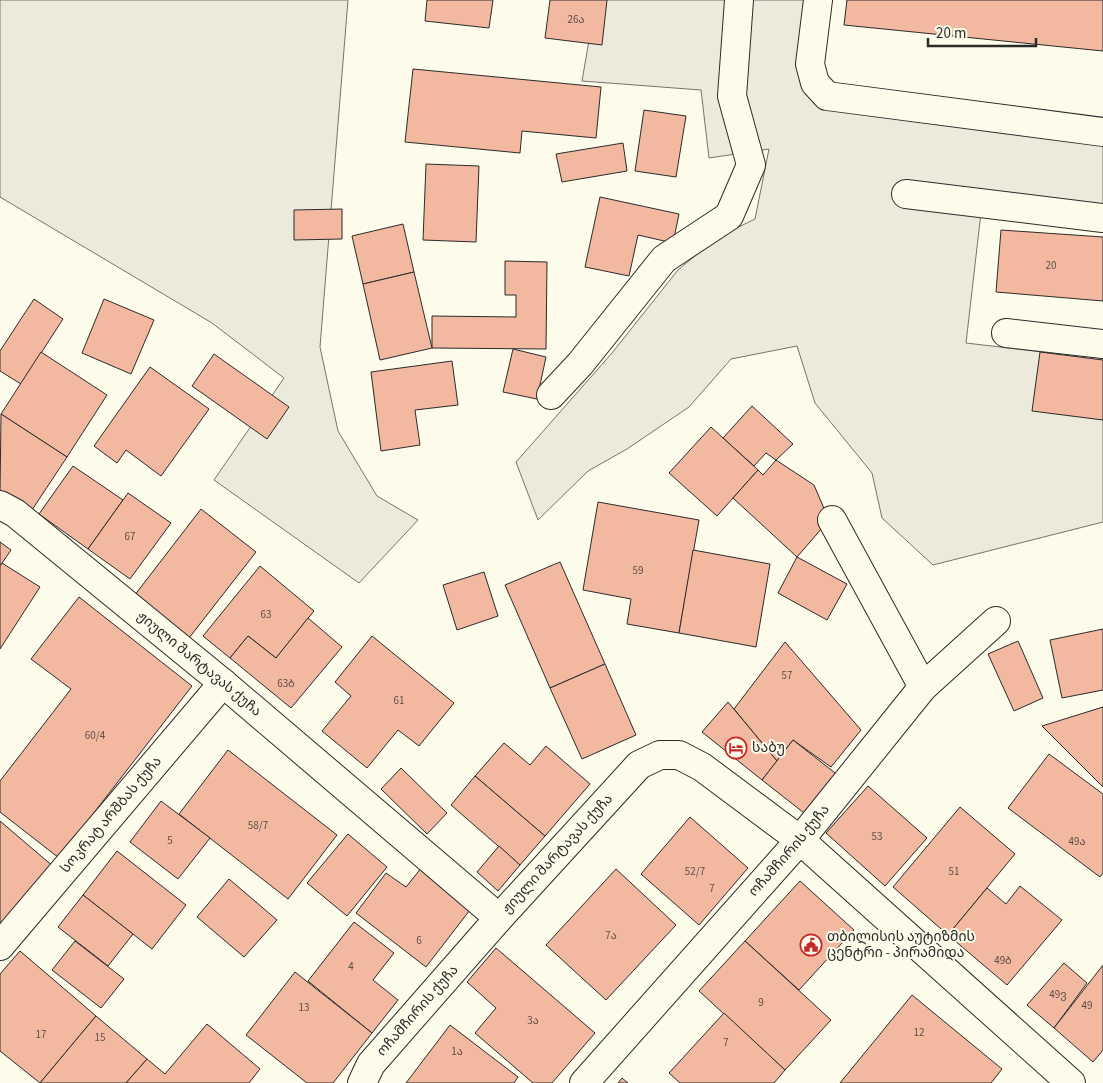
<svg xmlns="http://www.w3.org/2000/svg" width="1103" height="1083" font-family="'Source Sans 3','Noto Sans Georgian',sans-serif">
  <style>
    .green { fill: #ecebdb; stroke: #74746e }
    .building { fill: #f2b8a0; stroke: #2b2b2b }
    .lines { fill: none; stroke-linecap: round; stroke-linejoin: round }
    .minor-casing { stroke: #2b2b2b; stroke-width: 30 }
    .minor { stroke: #fdfbea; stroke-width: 28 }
    .labels { text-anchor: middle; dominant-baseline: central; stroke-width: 4; stroke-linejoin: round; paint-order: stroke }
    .number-label { font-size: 11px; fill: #5d4e48 }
    .street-label { font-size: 14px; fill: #2b2b2b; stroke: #fdfbea }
    .poi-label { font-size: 14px; fill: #2b2b2b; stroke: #fdfbea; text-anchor: start }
  </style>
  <rect width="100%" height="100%" fill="#fdfbea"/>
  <g class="green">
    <path d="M 0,0 L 348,0 L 320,347 L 338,431 L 377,496 L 418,520 L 359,583 L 214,480 L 284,378 L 212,323 L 0,197 Z"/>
    <path d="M 596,0 L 818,0 L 815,83 L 1103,132 L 1103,218 L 982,204 L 966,343 L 1043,352 L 1039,394 L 1103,401 L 1103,522 L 933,565 L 882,518 L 872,473 L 815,403 L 797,346 L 731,359 L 689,407 L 627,449 L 588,471 L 538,520 L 516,462 L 612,353 L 678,270 L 716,238 L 755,219 L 769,149 L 709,158 L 701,90 L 582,81 Z"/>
  </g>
  <g class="building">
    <path d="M 427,0 L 493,0 L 489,28 L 425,21 Z"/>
    <path d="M 550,0 L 607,0 L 602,45 L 545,38 Z"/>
    <path d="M 847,0 L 1103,0 L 1103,51 L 844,25 Z"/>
    <path d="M 413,69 L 601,87 L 596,138 L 522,131 L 520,153 L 405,142 Z"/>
    <path d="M 644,110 L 686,116 L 676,177 L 635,171 Z"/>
    <path d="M 623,143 L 627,171 L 562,182 L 556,154 Z"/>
    <path d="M 426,164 L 479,166 L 476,242 L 423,240 Z"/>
    <path d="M 600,197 L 679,214 L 673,243 L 638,235 L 629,276 L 585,267 Z"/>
    <path d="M 342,209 L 342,239 L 294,240 L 294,210 Z"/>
    <path d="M 403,224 L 414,272 L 363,284 L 352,236 Z"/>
    <path d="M 1001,230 L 1103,237 L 1103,301 L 996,292 Z"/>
    <path d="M 505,261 L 547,262 L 546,349 L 432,348 L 432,316 L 516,317 L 516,295 L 505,295 Z"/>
    <path d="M 414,272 L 432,348 L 380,360 L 363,284 Z"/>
    <path d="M 34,299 L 63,319 L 21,384 L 0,371 L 0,351 Z"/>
    <path d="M 104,299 L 154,320 L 131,374 L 82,353 Z"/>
    <path d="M 513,349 L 546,357 L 537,399 L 503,392 Z"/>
    <path d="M 41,352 L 107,395 L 67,457 L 1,414 Z"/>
    <path d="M 1040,352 L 1103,360 L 1103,420 L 1032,411 Z"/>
    <path d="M 214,354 L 289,407 L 267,439 L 192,386 Z"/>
    <path d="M 452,361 L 458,405 L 415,410 L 420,445 L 381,451 L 371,372 Z"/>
    <path d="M 150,367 L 209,409 L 161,476 L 126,450 L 117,463 L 94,446 Z"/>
    <path d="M 752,406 L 793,444 L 776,460 L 766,453 L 754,466 L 723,438 Z"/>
    <path d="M 1,414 L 67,457 L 30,513 L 0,494 Z"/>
    <path d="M 711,427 L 758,470 L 717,516 L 669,473 Z"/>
    <path d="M 776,460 L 814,485 L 829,520 L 797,557 L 733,498 L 758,470 L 763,475 Z"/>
    <path d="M 73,466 L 123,500 L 88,549 L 39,514 Z"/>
    <path d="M 128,493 L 171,523 L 130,579 L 88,549 Z"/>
    <path d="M 598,502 L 699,520 L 679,633 L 627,624 L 631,599 L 583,590 Z"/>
    <path d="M 201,509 L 256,552 L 189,638 L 134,596 Z"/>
    <path d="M 0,542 L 11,550 L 0,566 Z"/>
    <path d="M 693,550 L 770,564 L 756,647 L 679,633 Z"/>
    <path d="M 797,557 L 847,584 L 827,620 L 778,593 Z"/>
    <path d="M 560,562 L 605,664 L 550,688 L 505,585 Z"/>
    <path d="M 2,563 L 40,587 L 0,649 L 0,566 Z"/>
    <path d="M 260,566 L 314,611 L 276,658 L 248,636 L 230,658 L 203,636 Z"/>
    <path d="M 484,572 L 498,616 L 457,630 L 443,585 Z"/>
    <path d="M 79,597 L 192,686 L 59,858 L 0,812 L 0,781 L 71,689 L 31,659 Z"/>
    <path d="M 308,618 L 342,647 L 291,708 L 230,658 L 248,636 L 276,658 Z"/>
    <path d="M 1103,629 L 1103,690 L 1062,698 L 1050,640 Z"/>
    <path d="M 372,636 L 454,703 L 419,746 L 398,730 L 367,768 L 322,731 L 351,696 L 335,682 Z"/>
    <path d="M 1018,641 L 1043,698 L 1014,711 L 988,654 Z"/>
    <path d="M 785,642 L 861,730 L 831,767 L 793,740 L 777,761 L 734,709 Z"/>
    <path d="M 605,664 L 636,735 L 582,759 L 550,688 Z"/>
    <path d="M 728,702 L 777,761 L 762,780 L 702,732 Z"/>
    <path d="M 1103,707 L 1103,787 L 1042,726 Z"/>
    <path d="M 793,740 L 844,780 L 813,820 L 762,780 Z"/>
    <path d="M 504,743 L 530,765 L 546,746 L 590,784 L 545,836 L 475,776 Z"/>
    <path d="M 228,750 L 337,835 L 288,899 L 179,814 Z"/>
    <path d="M 1049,754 L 1103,794 L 1103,873 L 1100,877 L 1008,808 Z"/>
    <path d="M 401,768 L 447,813 L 427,834 L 381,789 Z"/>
    <path d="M 475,776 L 545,836 L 520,865 L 451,805 Z"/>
    <path d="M 868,786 L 927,838 L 885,886 L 826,833 Z"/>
    <path d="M 161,801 L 210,838 L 178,879 L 130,842 Z"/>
    <path d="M 960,807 L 1015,854 L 948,935 L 893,887 Z"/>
    <path d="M 690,817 L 748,868 L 699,925 L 641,874 Z"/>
    <path d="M 0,821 L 55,868 L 0,932 Z"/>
    <path d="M 348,834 L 387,867 L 347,916 L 307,883 Z"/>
    <path d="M 499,846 L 520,865 L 498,891 L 477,872 Z"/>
    <path d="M 117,851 L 186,905 L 152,949 L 83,895 Z"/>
    <path d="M 422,867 L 473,906 L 426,967 L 356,913 L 386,873 L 406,887 Z"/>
    <path d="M 616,869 L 676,925 L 606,1000 L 546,945 Z"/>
    <path d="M 229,879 L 277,920 L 244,957 L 197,917 Z"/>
    <path d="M 800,881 L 854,930 L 799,990 L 745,941 Z"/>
    <path d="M 1020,886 L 1062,920 L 1007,985 L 948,935 L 987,888 L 1006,904 Z"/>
    <path d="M 83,895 L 133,934 L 108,966 L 58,927 Z"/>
    <path d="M 354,922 L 394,953 L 373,980 L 398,1000 L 372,1033 L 308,981 Z"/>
    <path d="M 75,941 L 124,979 L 101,1008 L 52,970 Z"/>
    <path d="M 745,941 L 831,1020 L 785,1070 L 699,991 Z"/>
    <path d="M 496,948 L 595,1033 L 552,1083 L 533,1083 L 475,1033 L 496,1008 L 467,982 Z"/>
    <path d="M 20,951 L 96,1016 L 40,1083 L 0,1051 L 0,974 Z"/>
    <path d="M 1064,963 L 1087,983 L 1054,1028 L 1027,1005 Z"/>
    <path d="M 1103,965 L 1103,1050 L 1093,1062 L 1054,1028 Z"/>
    <path d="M 295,972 L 372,1033 L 333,1083 L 307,1083 L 246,1035 Z"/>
    <path d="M 912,995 L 1002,1069 L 991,1083 L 840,1083 Z"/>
    <path d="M 724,1013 L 785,1070 L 774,1083 L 680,1083 L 669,1073 Z"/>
    <path d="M 96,1016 L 147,1059 L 126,1083 L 40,1083 Z"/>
    <path d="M 207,1024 L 260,1069 L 249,1083 L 126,1083 L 147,1059 L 165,1074 Z"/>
    <path d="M 450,1025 L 518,1077 L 514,1083 L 406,1083 Z"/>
    <path d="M 622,1078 L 628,1083 L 618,1083 Z"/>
  </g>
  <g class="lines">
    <g class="minor-casing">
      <g id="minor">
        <path d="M 818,0 L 810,64 L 815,83 L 827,96 L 1103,132"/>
        <path d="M 906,194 L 1103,218"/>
        <path d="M 1006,333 L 1103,344"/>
        <path d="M 551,395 L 580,364 L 664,259 L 729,216 L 751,165 L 732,96 L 739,0"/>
        <path id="s1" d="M 0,505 L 15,513 L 223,683 L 499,918"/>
        <path d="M 832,520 L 923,687"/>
        <path id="s2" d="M 0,946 L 223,683"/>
        <path id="s3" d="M 362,1083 L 371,1064 L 499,918 L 639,765 L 660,755 L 679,755 L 702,767 L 800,840 L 1071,1083"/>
        <path id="s4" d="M 584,1083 L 800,840 L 923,687 L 996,621"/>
      </g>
    </g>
    <use href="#minor" class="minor"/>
  </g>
  <defs>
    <g id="hotel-ring" transform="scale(1.125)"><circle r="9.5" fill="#fdfbea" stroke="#c62828" stroke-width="1.5"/><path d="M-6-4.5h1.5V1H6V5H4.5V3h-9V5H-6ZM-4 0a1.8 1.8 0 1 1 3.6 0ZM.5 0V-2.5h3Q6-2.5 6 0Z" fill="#c62828"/></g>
    <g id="civic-ring" transform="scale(1.125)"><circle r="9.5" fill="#fdfbea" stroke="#c62828" stroke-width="1.5"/><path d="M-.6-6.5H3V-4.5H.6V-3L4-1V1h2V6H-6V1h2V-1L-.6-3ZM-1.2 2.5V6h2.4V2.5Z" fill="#c62828"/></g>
  </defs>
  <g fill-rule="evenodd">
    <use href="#hotel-ring" x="736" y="748"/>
    <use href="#civic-ring" x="811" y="945"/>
  </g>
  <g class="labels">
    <g class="number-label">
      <text x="576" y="19">26ა</text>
      <text x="1051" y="265">20</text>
      <text x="130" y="536">67</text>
      <text x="638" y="570">59</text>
      <text x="266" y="614">63</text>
      <text x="787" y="675">57</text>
      <text x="286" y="683">63ბ</text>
      <text x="399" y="700">61</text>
      <text x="95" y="735">60/4</text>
      <text x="258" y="825">58/7</text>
      <text x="877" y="836">53</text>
      <text x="170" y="840">5</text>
      <text x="1077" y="841">49ა</text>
      <text x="695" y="871">52/7</text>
      <text x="954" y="871">51</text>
      <text x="712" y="888">7</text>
      <text x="611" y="935">7ა</text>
      <text x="419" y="940">6</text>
      <text x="1003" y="960">49ბ</text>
      <text x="351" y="966">4</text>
      <text x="1058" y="994">49ვ</text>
      <text x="761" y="1002">9</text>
      <text x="1087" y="1005">49</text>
      <text x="304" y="1007">13</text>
      <text x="533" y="1020">3ა</text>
      <text x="919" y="1032">12</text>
      <text x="41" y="1034">17</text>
      <text x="100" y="1037">15</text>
      <text x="726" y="1042">7</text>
      <text x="457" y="1051">1ა</text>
    </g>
    <g class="street-label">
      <text stroke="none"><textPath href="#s1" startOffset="255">ჟიული შარტავას ქუჩა</textPath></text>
      <text stroke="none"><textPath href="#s2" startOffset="172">სოკრატ არშბას ქუჩა</textPath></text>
      <text stroke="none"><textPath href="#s4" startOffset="310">ოჩამჩირის ქუჩა</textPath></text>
      <text stroke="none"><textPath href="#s3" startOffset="302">ჟიული შარტავას ქუჩა</textPath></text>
      <text stroke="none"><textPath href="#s3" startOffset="92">ოჩამჩირის ქუჩა</textPath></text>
    </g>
    <g class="poi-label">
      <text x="752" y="748">საბუ</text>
      <text x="827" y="937">თბილისის აუტიზმის<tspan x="827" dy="16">ცენტრი - პირამიდა</tspan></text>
    </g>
  </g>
  <path d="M928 38v8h108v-8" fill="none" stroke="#2b2b2b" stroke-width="2.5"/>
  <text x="936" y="38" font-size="15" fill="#2b2b2b" stroke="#fdfbea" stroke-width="4" paint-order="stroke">20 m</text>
</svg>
